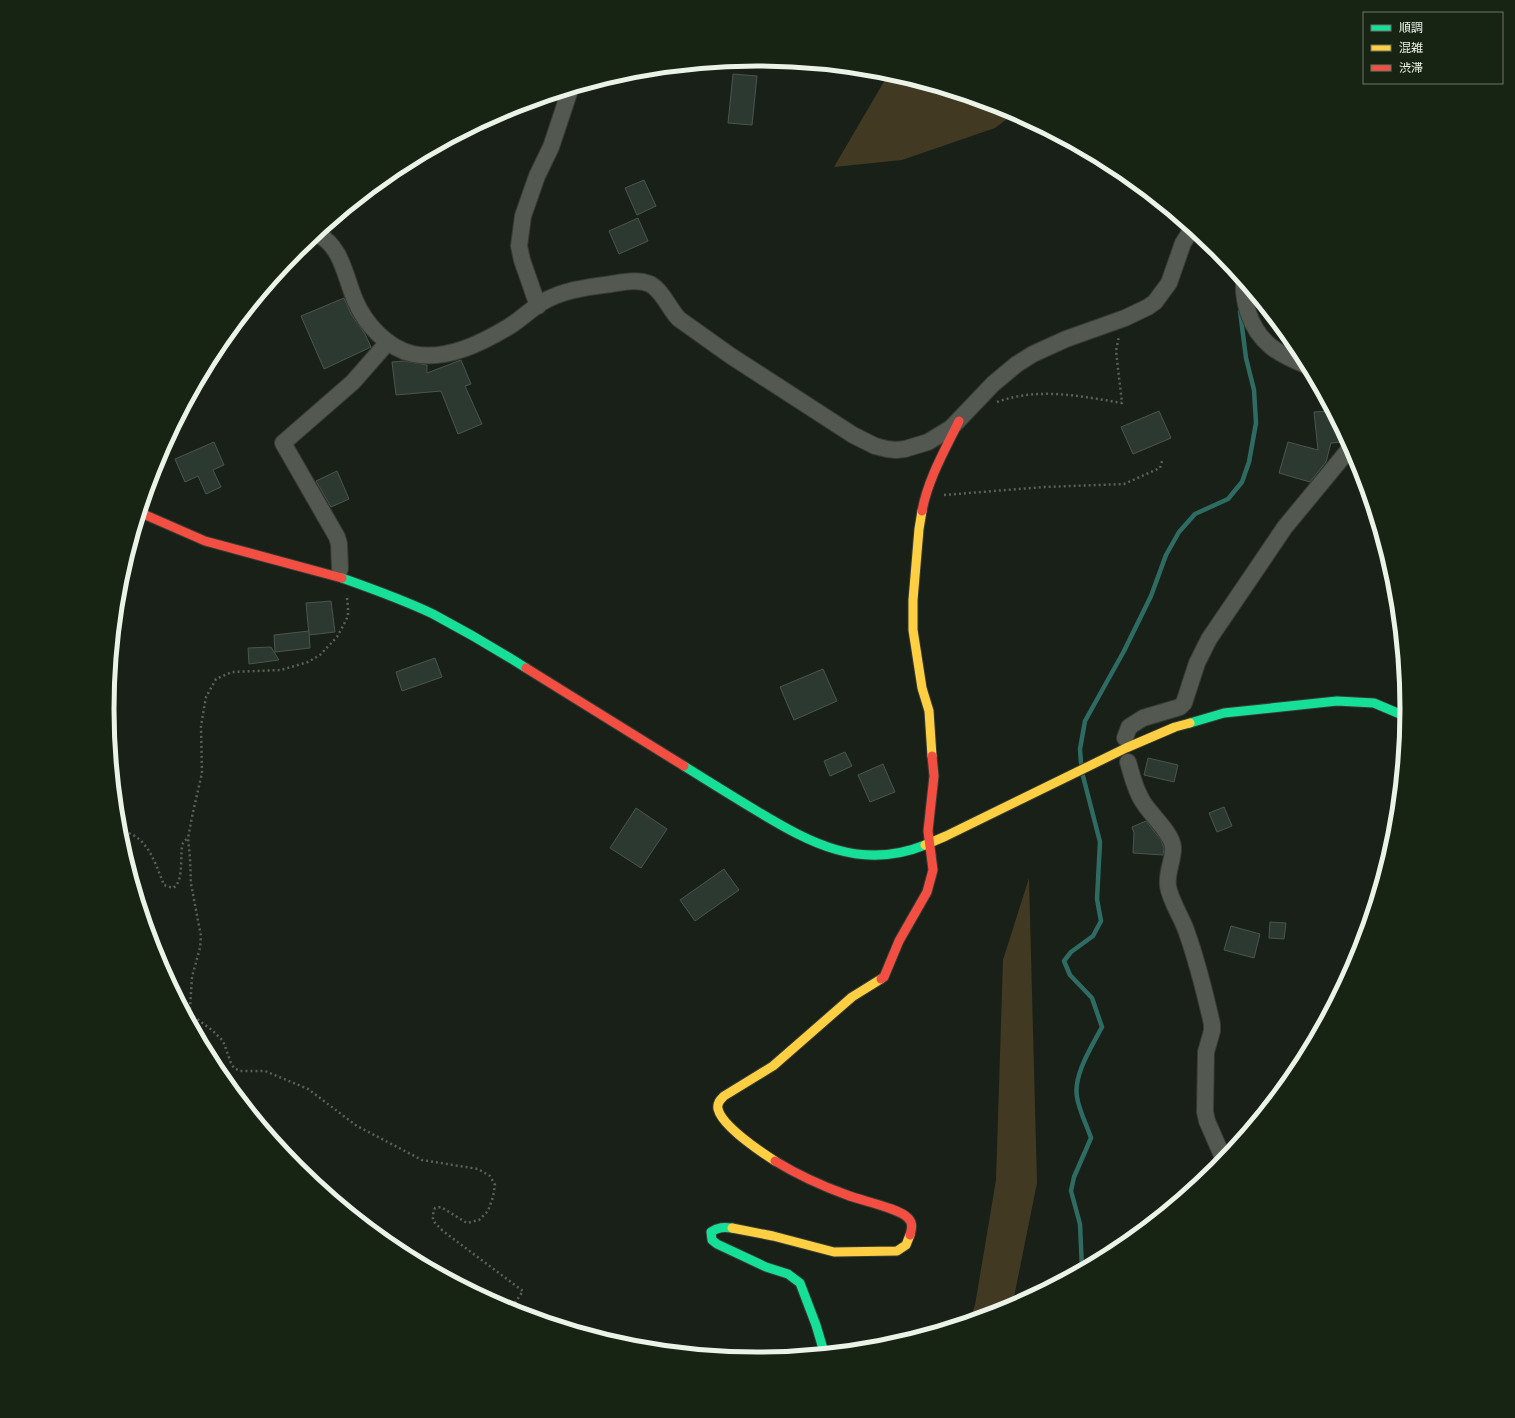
<svg xmlns="http://www.w3.org/2000/svg" width="1515" height="1418" font-family="Montserrat,'Noto Sans JP',sans-serif">
  <style>
    .green { fill: #413922 }
    .lines { fill: none; stroke-linecap: round; stroke-linejoin: round }
    .stream { stroke: #2e6b63; stroke-width: 4.5 }
    .building { fill: #2c3930; stroke: #4d544e }
    .street-casing { stroke: #373b34; stroke-width: 18 }
    .fast-casing { stroke: #373b34; stroke-width: 11 }
    .slow-casing { stroke: #373b34; stroke-width: 11 }
    .jam-casing { stroke: #373b34; stroke-width: 11 }
    .path { stroke: #5a5f59; stroke-width: 2.5; stroke-dasharray: 2 3; stroke-linecap: butt }
    .street { stroke: #535851; stroke-width: 16 }
    .fast { stroke: #16e098; stroke-width: 9 }
    .slow { stroke: #ffcf43; stroke-width: 9 }
    .jam { stroke: #f24e42; stroke-width: 9 }
    .rim { fill: none; stroke: #ebf3e8; stroke-width: 5 }
  </style>
  <rect width="100%" height="100%" fill="#192017"/>
  <g class="green">
    <path d="M 889,73 L 1006,109 L 1015,113 L 995,128 L 902,160 L 834,167 Z"/>
    <path d="M 1029,878 L 1037,1183 L 1012,1307 L 1006,1310 L 970,1320 L 975,1305 L 996,1180 L 1003,960 Z"/>
  </g>
  <g class="lines">
    <g class="stream">
      <path d="M 1081,763 L 1080,749 L 1085,721 L 1124,651 L 1151,596 L 1166,555 L 1179,532 L 1195,514 L 1228,499 L 1242,482 L 1249,462 L 1256,423 L 1254,390 L 1246,358 L 1240,311"/>
      <path d="M 1082,1269 L 1080,1224 L 1071,1191 L 1074,1177 L 1091,1138 C 1087,1125 1079,1111 1077,1097 C 1073,1075 1092,1046 1102,1027 L 1092,998 L 1070,975 L 1064,961 L 1071,952 L 1093,936 L 1101,921 L 1097,899 L 1100,842 L 1083,776"/>
    </g>
  </g>
  <g class="building">
    <path d="M 733,74 L 757,76 L 752,125 L 728,123 Z"/>
    <path d="M 644,180 L 656,206 L 637,215 L 625,188 Z"/>
    <path d="M 638,218 L 648,241 L 619,254 L 609,231 Z"/>
    <path d="M 344,298 L 351,314 L 365,334 L 371,347 L 324,369 L 301,316 Z"/>
    <path d="M 461,360 L 471,384 L 465,386 L 482,424 L 458,434 L 441,391 L 396,395 L 392,362 L 404,361 L 427,365 L 427,373 Z"/>
    <path d="M 1159,411 L 1171,438 L 1133,454 L 1121,427 Z"/>
    <path d="M 1331,411 L 1341,429 L 1343,442 L 1331,443 L 1326,462 L 1310,482 L 1279,473 L 1288,442 L 1318,450 L 1314,412 Z"/>
    <path d="M 214,442 L 224,465 L 213,470 L 221,487 L 206,494 L 198,476 L 185,482 L 175,459 Z"/>
    <path d="M 337,471 L 349,499 L 331,507 L 316,481 Z"/>
    <path d="M 331,601 L 335,632 L 309,635 L 306,603 Z"/>
    <path d="M 309,631 L 310,648 L 275,652 L 274,635 Z"/>
    <path d="M 271,647 L 279,660 L 249,664 L 248,648 Z"/>
    <path d="M 435,658 L 442,677 L 402,691 L 396,672 Z"/>
    <path d="M 823,669 L 837,701 L 794,720 L 780,687 Z"/>
    <path d="M 845,752 L 852,766 L 830,776 L 824,761 Z"/>
    <path d="M 1148,758 L 1178,765 L 1174,782 L 1144,775 Z"/>
    <path d="M 883,764 L 895,792 L 870,802 L 858,775 Z"/>
    <path d="M 1224,807 L 1232,826 L 1217,832 L 1209,813 Z"/>
    <path d="M 636,808 L 667,829 L 641,868 L 610,848 Z"/>
    <path d="M 1146,821 L 1161,840 L 1164,848 L 1163,855 L 1133,853 L 1134,833 L 1132,827 Z"/>
    <path d="M 724,869 L 739,890 L 695,921 L 680,900 Z"/>
    <path d="M 1270,922 L 1286,923 L 1284,939 L 1269,938 Z"/>
    <path d="M 1231,926 L 1260,934 L 1254,958 L 1224,950 Z"/>
  </g>
  <g class="lines">
    <g class="street-casing">
      <g id="street">
        <path d="M 317,234 C 342,246 345,277 355,300 C 365,324 387,348 413,354 C 446,361 482,343 510,326 C 521,319 530,310 541,303 C 562,290 588,287 611,284 C 624,282 638,279 650,284 C 663,291 669,309 679,319 L 731,356 L 853,435 L 875,446 L 887,449 L 896,450 L 905,449 L 928,442 L 951,428 L 993,384 L 1017,364 L 1033,354 L 1066,339 L 1125,318 L 1148,307 L 1155,302 L 1169,283 L 1183,243 L 1192,229"/>
        <path d="M 1244,282 C 1243,293 1245,302 1248,312 C 1258,343 1279,355 1308,366"/>
        <path d="M 538,306 L 522,260 L 519,246 L 523,216 L 537,176 L 551,147 L 570,90"/>
        <path d="M 340,569 L 339,544 L 337,537 L 283,443 L 353,382 L 388,342"/>
        <path d="M 1125,738 L 1129,727 L 1143,718 L 1180,707 L 1184,703 L 1197,663 L 1209,639 L 1285,527 L 1351,447"/>
        <path d="M 1128,762 C 1132,775 1135,790 1143,802 C 1150,814 1172,833 1173,847 C 1174,859 1166,872 1168,886 C 1170,900 1181,916 1186,930 C 1197,961 1205,993 1212,1024 L 1212,1031 L 1206,1052 L 1205,1112 L 1207,1121 L 1224,1160"/>
      </g>
    </g>
    <g class="fast-casing">
      <g id="fast">
        <path d="M 342,578 C 373,589 404,600 433,614 C 465,631 496,649 526,668"/>
        <path d="M 1190,723 L 1224,713 L 1337,701 L 1374,703 L 1407,717"/>
        <path d="M 684,766 C 708,781 732,796 757,811 C 810,843 861,871 925,845"/>
        <path d="M 732,1228 C 724,1227 718,1227 711,1232 L 712,1240 L 717,1244 L 766,1267 L 788,1274 L 800,1283 L 816,1325 L 824,1352"/>
      </g>
    </g>
    <g class="slow-casing">
      <g id="slow">
        <path d="M 922,511 L 919,529 L 913,600 L 913,630 L 922,688 L 929,711 L 932,756"/>
        <path d="M 925,845 L 946,836 L 1126,748 L 1175,727 L 1190,723"/>
        <path d="M 775,1161 C 761,1152 722,1126 718,1109 C 717,1103 720,1100 724,1096 L 773,1066 L 852,997 L 881,979"/>
        <path d="M 732,1228 L 773,1236 L 834,1252 L 897,1251 L 906,1245 L 910,1235"/>
      </g>
    </g>
    <g class="jam-casing">
      <g id="jam">
        <path d="M 922,511 C 928,479 945,450 959,421"/>
        <path d="M 141,513 L 205,541 L 342,578"/>
        <path d="M 526,668 L 684,766"/>
        <path d="M 881,979 L 884,977 L 899,941 L 927,892 L 933,870 L 928,831 L 934,776 L 932,756"/>
        <path d="M 775,1161 C 798,1175 822,1186 847,1195 C 862,1201 899,1208 908,1218 C 913,1223 912,1228 910,1235"/>
      </g>
    </g>
    <g class="path">
      <path d="M 997,402 C 1038,387 1080,396 1122,403 L 1116,351 L 1119,336"/>
      <path d="M 944,495 L 1044,487 L 1124,484 L 1160,468 L 1162,461"/>
      <path d="M 347,598 L 348,607 L 348,616 L 343,626 L 337,637 L 320,655 L 308,662 L 281,670 L 232,672 L 216,679 L 206,697 L 201,726 L 202,773 L 193,812 L 188,838 L 190,858 L 191,884 L 201,936 L 200,948 L 192,977 L 190,1008 L 193,1016 L 212,1030 L 223,1041 L 231,1063 L 234,1068 L 240,1071 L 265,1071 L 308,1089 L 357,1126 L 422,1160 L 478,1169 L 490,1176 L 495,1185 L 493,1197 L 488,1211 L 479,1220 L 467,1223 L 441,1207 L 435,1208 C 430,1220 434,1222 443,1231 L 523,1291 L 510,1310"/>
      <path d="M 119,831 C 147,833 155,863 164,885 L 173,888 C 185,881 179,854 183,843 C 184,841 186,840 188,838"/>
    </g>
    <use href="#street" class="street"/>
    <use href="#fast" class="fast"/>
    <use href="#slow" class="slow"/>
    <use href="#jam" class="jam"/>
  </g>
  <path d="M0 0H1515V1418H0ZM114 709a643 643 0 1 1 1286 0a643 643 0 1 1-1286 0Z" fill="#182413" fill-rule="evenodd"/>
  <path class="rim" d="M114 709a643 643 0 1 1 1286 0a643 643 0 1 1-1286 0Z"/>
  <rect x="1363" y="12" width="140" height="72" fill="#182413" stroke="#6c7768"/>
  <rect x="1371" y="25" width="20" height="6" fill="#16e098" stroke="#6c7768"/>
  <text x="1399" y="32" font-size="12" fill="#ebf3e8">順調</text>
  <rect x="1371" y="45" width="20" height="6" fill="#ffcf43" stroke="#6c7768"/>
  <text x="1399" y="52" font-size="12" fill="#ebf3e8">混雑</text>
  <rect x="1371" y="65" width="20" height="6" fill="#f24e42" stroke="#6c7768"/>
  <text x="1399" y="72" font-size="12" fill="#ebf3e8">渋滞</text>
</svg>
